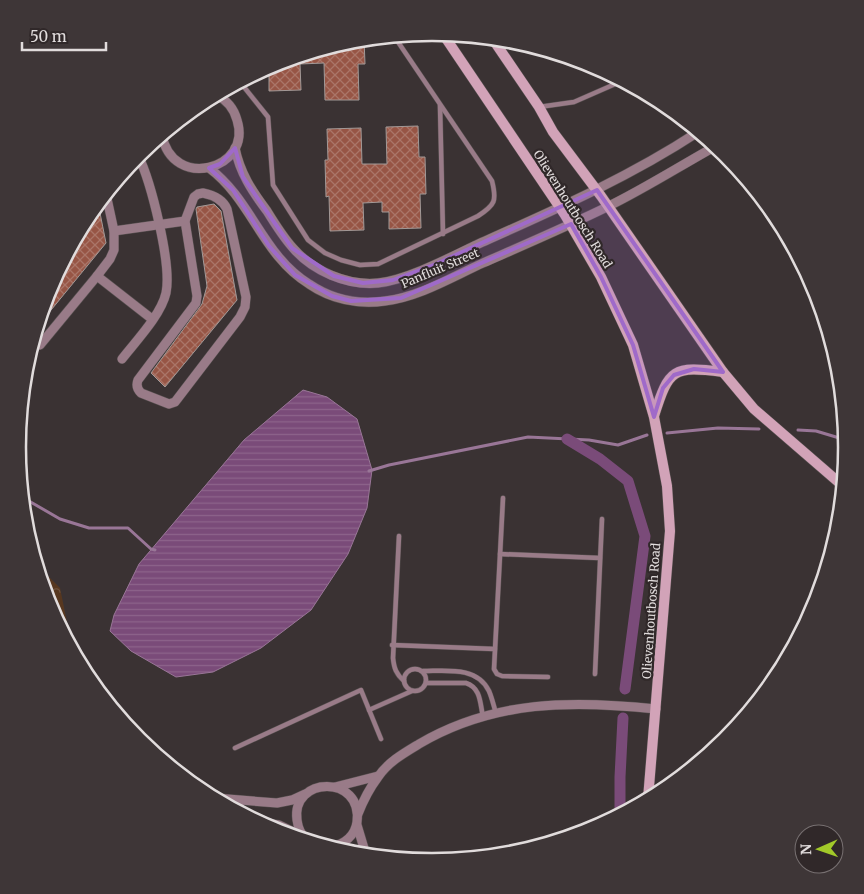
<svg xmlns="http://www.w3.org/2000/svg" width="864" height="894" font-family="Merriweather,serif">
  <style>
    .forest { fill: url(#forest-crowns) }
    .water { fill: url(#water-rules); stroke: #997697 }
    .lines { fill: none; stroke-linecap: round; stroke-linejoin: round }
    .stream { stroke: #997697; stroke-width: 3 }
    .canal { stroke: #7a4b79; stroke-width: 11 }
    .building { fill: url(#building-cross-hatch); stroke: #a29997 }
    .lane-casing { stroke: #585151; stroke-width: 5.5 }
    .street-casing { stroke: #585151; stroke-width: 10 }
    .secondary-casing { stroke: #585151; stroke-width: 11 }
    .lane { stroke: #997b88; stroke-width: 4.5 }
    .street { stroke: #997b88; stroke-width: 9 }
    .secondary { stroke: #d2a3b8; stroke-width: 10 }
    .marked { fill: #9f6ac9; fill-opacity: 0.2; stroke: #9f6ac9; stroke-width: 4; stroke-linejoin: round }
    .labels { text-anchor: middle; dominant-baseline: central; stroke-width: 4.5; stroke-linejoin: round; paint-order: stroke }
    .street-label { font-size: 12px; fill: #e1dcdc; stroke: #302829 }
    .rim { fill: none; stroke: #e1dcdc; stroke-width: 2.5 }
  </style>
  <defs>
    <pattern id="forest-crowns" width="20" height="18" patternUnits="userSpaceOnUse" patternTransform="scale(1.25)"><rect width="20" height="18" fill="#57371f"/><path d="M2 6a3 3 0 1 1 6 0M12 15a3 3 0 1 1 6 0" fill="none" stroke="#6f533f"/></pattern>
    <pattern id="water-rules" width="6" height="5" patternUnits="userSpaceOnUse" patternTransform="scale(1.25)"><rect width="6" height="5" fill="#7a4b79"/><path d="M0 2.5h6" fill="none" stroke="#8d648b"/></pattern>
    <pattern id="building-cross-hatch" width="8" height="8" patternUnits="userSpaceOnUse" patternTransform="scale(1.25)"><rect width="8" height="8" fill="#975545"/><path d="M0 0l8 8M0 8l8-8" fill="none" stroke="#aa7568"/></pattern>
  </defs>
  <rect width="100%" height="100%" fill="#3a3233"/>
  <path class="forest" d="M 37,565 L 60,588 L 72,647 L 94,674 L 92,682 L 87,677 L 49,605 Z"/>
  <path class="water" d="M 303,390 L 327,397 L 357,419 L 372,470 L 367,508 L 348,554 L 311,610 L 261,648 L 213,672 L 176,677 L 131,651 L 110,631 L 114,615 L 139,564 L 244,440 Z"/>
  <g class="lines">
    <g class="stream">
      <path d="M 798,430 L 816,431 L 846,440"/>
      <path d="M 667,433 L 718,428 L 759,429"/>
      <path d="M 369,471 L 389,465 L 528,437 L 589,440 L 618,445 L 647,435"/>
      <path d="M 22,497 L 60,519 L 89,528 L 128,528 L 151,549 L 155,550"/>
    </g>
    <g class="canal">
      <path d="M 567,439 L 600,459 L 628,481 L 645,536 L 625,689"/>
      <path d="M 620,814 L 620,777 L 623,718"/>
    </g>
  </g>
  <g class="building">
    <path d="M 364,39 L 365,64 L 358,64 L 359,100 L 325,100 L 324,63 L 300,64 L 301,90 L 269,91 L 269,67 L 351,40 Z"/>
    <path d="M 418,126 L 419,157 L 425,157 L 426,194 L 420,194 L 421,228 L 389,229 L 389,212 L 382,212 L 382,202 L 363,203 L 364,230 L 330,231 L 329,196 L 326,197 L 325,160 L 328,160 L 327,129 L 361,128 L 362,164 L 387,164 L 386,127 Z"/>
    <path d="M 98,203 L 106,243 L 38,326 L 49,288 L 67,255 L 82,236 L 81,229 L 88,216 Z"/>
    <path d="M 214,204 L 221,211 L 237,300 L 165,387 L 151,373 L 202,304 L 207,286 L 196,209 L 197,207 Z"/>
  </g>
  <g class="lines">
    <g class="lane-casing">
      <g id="lane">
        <path d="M 240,82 L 268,117 L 273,185 L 308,240 L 325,253 L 341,260 L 360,265 L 378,264 L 478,216 C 495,205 497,201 492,181 L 394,36"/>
        <path d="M 440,105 L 443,234"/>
        <path d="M 539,107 L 574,102 L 622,81"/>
        <path d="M 503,498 L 494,669 L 497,674 L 502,676 L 548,677"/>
        <path d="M 399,536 L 393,658 C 394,668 396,674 404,681"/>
        <path d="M 500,554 L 600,558"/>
        <path d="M 392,645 L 495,649"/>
        <circle cx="415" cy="680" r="11"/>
        <path d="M 423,671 C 446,671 477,666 489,691 C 492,698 494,706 496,714"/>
        <path d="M 595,674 L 602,519"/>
        <path d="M 426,683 L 466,683 C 481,688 480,703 483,717"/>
        <path d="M 369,710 L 412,691"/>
        <path d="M 235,748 L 361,690 L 381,739"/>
      </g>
    </g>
    <g class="street-casing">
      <g id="street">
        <path d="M 162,135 C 172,191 253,170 237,120 C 234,109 227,100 216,95"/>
        <path d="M 235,148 C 240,173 252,191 267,211 C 275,224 283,237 293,248 C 313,271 347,286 378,283 C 407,280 449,258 476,245 C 552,211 628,178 698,132"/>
        <path d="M 209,168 C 252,200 262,255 309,284 C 331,299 358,305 385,301 C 419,297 452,277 483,263 C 524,245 566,227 607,207 C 644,189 680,166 716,146"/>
        <path d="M 203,193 C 213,195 223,200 227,209 L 246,297 L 245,307 L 240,317 L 175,402 L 169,404 L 141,393 C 137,389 136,385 138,380 L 196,303 L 197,296 L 185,221 L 194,197 L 198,194 Z"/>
        <path d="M 114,231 L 185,221"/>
        <path d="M 97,276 L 152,319"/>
        <path d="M 40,345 L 97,276 L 110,259 L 114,250 L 114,231 L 106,194"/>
        <path d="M 122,359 C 136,341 161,315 166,293 C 172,264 151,182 138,155"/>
        <path d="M 335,787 L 378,776"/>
        <path d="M 215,798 L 277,803 L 292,800 L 305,794"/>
        <path d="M 239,811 L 239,801"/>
        <path d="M 358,814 C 363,801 369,789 378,777 C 388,762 404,753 419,744 C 494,700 573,700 656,709"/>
        <path d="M 259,822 L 279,825 L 304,837"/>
        <path d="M 357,825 L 366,855"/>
        <path d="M 307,840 C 301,835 298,828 297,820 C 291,776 363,774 357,822 C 355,836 344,844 331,847"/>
      </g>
    </g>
    <g class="secondary-casing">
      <g id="secondary">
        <path d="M 443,34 L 565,215 L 601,277 L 633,345 L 654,417 L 667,486 L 670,531 L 648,799"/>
        <path d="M 492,38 L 539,107 L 553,132 L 601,196 L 723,372 L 754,409 L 843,486"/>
        <path d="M 654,416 C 669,368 673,366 723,372"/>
      </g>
    </g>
    <use href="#lane" class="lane"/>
    <use href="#street" class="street"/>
    <use href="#secondary" class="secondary"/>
  </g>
  <path class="marked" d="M 235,148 L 243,177 L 292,248 L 334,276 L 363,283 L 393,280 L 436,264 L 597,190 L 723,372 L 694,369 L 674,375 L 663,388 L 654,417 L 633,345 L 601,277 L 571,224 L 401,298 L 351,301 L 332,296 L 295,275 L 269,246 L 233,190 L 209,168 L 220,164 Z"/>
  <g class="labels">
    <g class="street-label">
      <text transform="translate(573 209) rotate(58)">Olievenhoutbosch Road</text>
      <text transform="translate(440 268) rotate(-23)">Panfluit Street</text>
      <text transform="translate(651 611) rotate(-86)">Olievenhoutbosch Road</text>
    </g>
  </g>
  <path d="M0 0H864V894H0ZM26 447a406 406 0 1 1 812 0a406 406 0 1 1-812 0Z" fill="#3e3637" fill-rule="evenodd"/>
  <path class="rim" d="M26 447a406 406 0 1 1 812 0a406 406 0 1 1-812 0Z"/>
  <g transform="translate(819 849) rotate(268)"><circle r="24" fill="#302829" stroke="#777071"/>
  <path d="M0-4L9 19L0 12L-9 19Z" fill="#a2c929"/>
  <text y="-8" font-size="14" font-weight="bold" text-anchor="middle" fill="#e1dcdc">N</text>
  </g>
  <path d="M22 42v8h84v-8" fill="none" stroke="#e1dcdc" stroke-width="2.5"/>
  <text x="30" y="42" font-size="15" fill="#e1dcdc" stroke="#302829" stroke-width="4" paint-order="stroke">50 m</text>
</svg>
